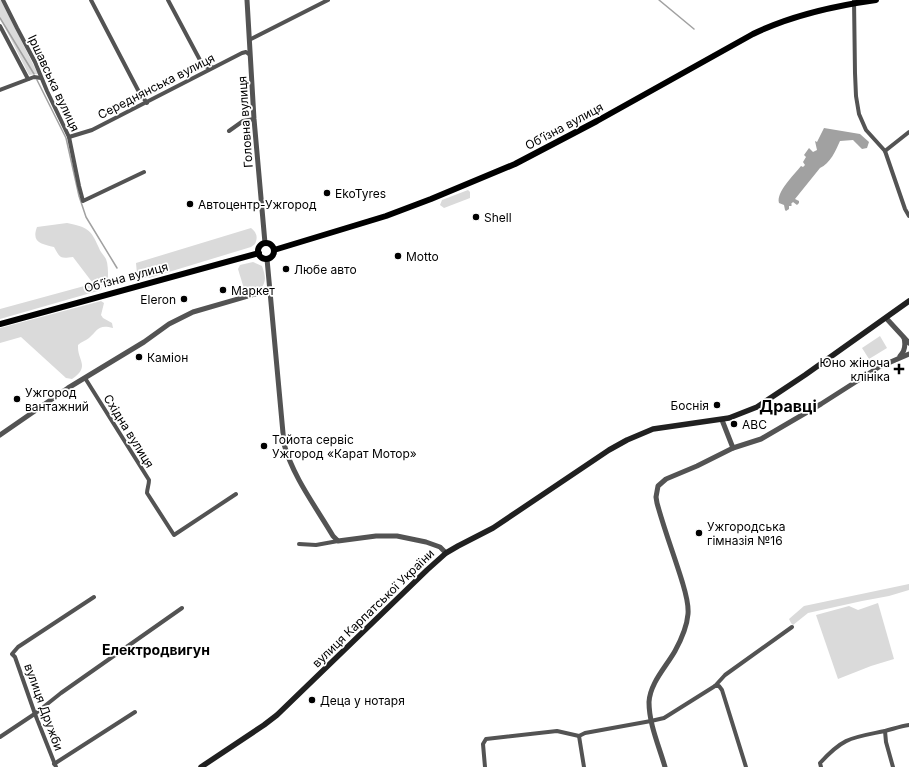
<svg xmlns="http://www.w3.org/2000/svg" width="909" height="767" font-family="Inter,sans-serif">
  <style>
    .green { fill: #dadada }
    .water { fill: #a1a1a1 }
    .lines { fill: none; stroke-linecap: round; stroke-linejoin: round }
    .stream { stroke: #a1a1a1; stroke-width: 1.5 }
    .minor { stroke: #535353; stroke-width: 4 }
    .tertiary { stroke: #535353; stroke-width: 5 }
    .secondary { stroke: #202020; stroke-width: 5.5 }
    .trunk { stroke: #000; stroke-width: 6 }
    .poi-dot { fill: #000; stroke: #fff; stroke-width: 1.5 }
    .labels { text-anchor: middle; dominant-baseline: central; stroke-width: 3.5; stroke-linejoin: round; paint-order: stroke }
    .street-label { font-size: 12px; fill: #000; stroke: #fff }
    .poi-label { font-size: 12px; fill: #000; stroke: #fff; text-anchor: start }
    .quarter-label { font-size: 14px; font-weight: bold; fill: #000; stroke: #fff }
    .district-label { font-size: 16px; font-weight: bold; fill: #000; stroke: #fff }
  </style>
  <rect width="100%" height="100%" fill="#fff"/>
  <g class="green">
    <path d="M 0,0 L 1,0 L 38,74 L 29,75 L 0,18 Z"/>
    <path d="M 468,190 L 470,192 L 470,198 L 444,208 L 440,205 L 442,200 Z"/>
    <path d="M 67,223 C 87,227 91,229 99,248 C 100,252 104,255 106,259 C 108,264 108,271 108,277 L 102,285 L 92,282 L 73,257 C 60,259 60,258 54,247 C 42,244 31,243 37,227 Z"/>
    <path d="M 251,228 C 257,233 258,237 255,244 L 251,247 L 149,278 L 144,278 L 137,274 L 136,263 Z"/>
    <path d="M 253,262 L 262,266 C 265,274 267,282 261,288 L 245,292 L 238,269 L 240,265 Z"/>
    <path d="M 88,285 L 102,287 L 101,290 L 0,319 L 0,309 Z"/>
    <path d="M 101,301 L 104,303 L 101,315 L 103,318 L 112,323 L 113,328 C 98,324 98,330 89,338 C 85,341 81,342 78,345 C 77,361 91,366 72,379 L 66,378 L 21,337 L 0,343 L 0,328 Z"/>
    <path d="M 880,336 L 887,348 L 869,359 L 862,348 Z"/>
    <path d="M 909,584 L 909,590 L 889,596 L 862,601 L 808,613 L 793,625 L 791,623 L 789,619 L 804,606 Z"/>
    <path d="M 878,603 L 894,659 L 871,666 L 838,679 L 816,615 L 849,606 L 858,610 Z"/>
  </g>
  <path class="water" d="M 824,128 L 860,134 L 869,142 L 867,148 L 862,149 L 853,140 L 840,141 C 836,150 830,164 820,168 L 795,199 L 799,201 L 799,203 L 797,205 L 793,202 L 791,204 L 792,205 L 791,206 L 789,206 L 789,209 L 786,211 L 785,210 L 784,205 L 779,203 C 776,192 794,175 801,166 L 803,167 L 805,165 L 803,162 L 806,157 L 804,155 L 809,148 L 813,152 L 817,150 L 815,141 L 817,142 Z"/>
  <g class="lines">
    <g class="stream">
      <path d="M 659,0 L 694,29"/>
      <path d="M 0,18 L 34,74"/>
      <path d="M 37,80 L 66,138 L 79,196 L 86,217 L 117,268"/>
    </g>
    <g class="minor">
      <path d="M 3,0 L 17,28 L 35,62 L 47,91 L 69,137 L 79,186 L 83,201 L 144,172"/>
      <path d="M 91,0 L 139,92 L 147,103"/>
      <path d="M 168,0 L 201,62 L 207,67 L 212,67"/>
      <path d="M 854,0 L 855,73 L 856,96 L 859,114 L 866,130 L 885,151 L 905,209 L 909,216"/>
      <path d="M 0,26 L 28,79"/>
      <path d="M 249,40 L 328,0"/>
      <path d="M 0,90 L 34,77 L 41,78"/>
      <path d="M 229,131 L 243,121 L 254,119"/>
      <path d="M 69,137 L 92,130 L 242,53 L 246,52 L 250,55"/>
      <path d="M 885,151 L 909,132"/>
      <path d="M 85,378 L 149,480 C 149,485 147,489 147,493 L 174,535 L 236,494"/>
      <path d="M 299,544 L 316,545 L 338,541"/>
      <path d="M 715,686 L 719,686 L 722,690 L 746,767"/>
      <path d="M 885,731 L 886,742 L 893,767"/>
      <path d="M 579,736 L 584,767"/>
      <path d="M 0,737 L 36,713 L 61,693 L 182,608"/>
      <path d="M 54,764 L 135,712"/>
      <path d="M 56,767 L 35,714 L 15,657 L 12,654 L 18,647 L 94,597"/>
      <path d="M 485,767 L 483,744 L 486,739 L 557,731 L 579,736 L 585,733 L 651,721 L 664,718 L 715,686 L 725,675 L 792,627"/>
      <path d="M 821,767 L 820,763 C 844,737 851,738 885,731 C 893,729 901,726 909,725"/>
    </g>
    <g class="tertiary">
      <path d="M 247,0 L 254,119 L 265,243"/>
      <path d="M 267,259 L 284,444 C 293,477 316,507 333,536 L 338,541 L 376,536 L 397,536 L 426,542 L 440,547 L 446,553"/>
      <path d="M 886,318 L 909,343"/>
      <path d="M 900,356 C 905,351 906,346 904,338"/>
      <path d="M 722,420 L 733,448"/>
      <path d="M 0,435 L 68,388 L 144,342 L 169,324 L 193,312 L 269,290"/>
      <path d="M 665,767 C 659,746 649,724 649,702 C 650,683 666,667 675,651 C 681,640 687,626 688,614 C 689,603 685,591 682,581 C 674,555 664,529 657,503 L 656,497 L 658,486 L 666,479 L 697,466 L 733,448 L 761,439 L 821,404 L 879,367 L 909,354"/>
    </g>
    <path class="secondary" d="M 201,767 L 264,725 L 277,715 L 427,570 L 446,553 L 458,546 L 493,528 L 609,450 L 627,440 L 653,429 L 729,418 L 757,407 L 805,375 L 909,301"/>
    <g class="trunk">
      <circle cx="266" cy="251" r="8"/>
      <path d="M 274,250 L 386,216 L 431,199 L 515,164 L 597,121 L 753,34 C 792,15 833,6 876,0"/>
      <path d="M 0,324 L 259,253"/>
    </g>
  </g>
  <g class="poi-dot">
    <circle cx="327" cy="193" r="4"/>
    <circle cx="190" cy="204" r="4"/>
    <circle cx="476" cy="217" r="4"/>
    <circle cx="398" cy="256" r="4"/>
    <circle cx="286" cy="269" r="4"/>
    <circle cx="223" cy="290" r="4"/>
    <circle cx="184" cy="299" r="4"/>
    <circle cx="139" cy="357" r="4"/>
    <path d="M897 363h4v4h4v4h-4v4h-4v-4h-4v-4h4z"/>
    <circle cx="17" cy="399" r="4"/>
    <circle cx="717" cy="405" r="4"/>
    <circle cx="734" cy="424" r="4"/>
    <circle cx="264" cy="446" r="4"/>
    <circle cx="699" cy="533" r="4"/>
    <circle cx="312" cy="700" r="4"/>
  </g>
  <g class="labels">
    <g class="street-label">
      <text transform="translate(54 83) rotate(65)">Іршавська вулиця</text>
      <text transform="translate(156 86) rotate(-27)">Середнянська вулиця</text>
      <text transform="translate(245 122) rotate(-94)">Головна вулиця</text>
      <text transform="translate(564 126) rotate(-28)">Обʼїзна вулиця</text>
      <text transform="translate(126 277) rotate(-15)">Обʼїзна вулиця</text>
      <text transform="translate(129 431) rotate(58)">Східна вулиця</text>
      <text transform="translate(373 608) rotate(-44)">вулиця Карпатської України</text>
      <text transform="translate(44 707) rotate(70)">вулиця Дружби</text>
    </g>
    <g class="poi-label">
      <text x="335" y="193">EkoTyres</text>
      <text x="198" y="204">Автоцентр-Ужгород</text>
      <text x="484" y="217">Shell</text>
      <text x="406" y="256">Motto</text>
      <text x="294" y="269">Любе авто</text>
      <text x="231" y="290">Маркет</text>
      <text x="176" y="299" text-anchor="end">Eleron</text>
      <text x="147" y="357">Каміон</text>
      <text x="890" y="362" text-anchor="end">Юно жіноча<tspan x="890" dy="14">клініка</tspan></text>
      <text x="25" y="392">Ужгород<tspan x="25" dy="14">вантажний</tspan></text>
      <text x="709" y="405" text-anchor="end">Боснія</text>
      <text x="742" y="424">ABC</text>
      <text x="272" y="439">Тойота сервіс<tspan x="272" dy="14">Ужгород «Карат Мотор»</tspan></text>
      <text x="707" y="526">Ужгородська<tspan x="707" dy="14">гімназія №16</tspan></text>
      <text x="320" y="700">Деца у нотаря</text>
    </g>
    <g class="quarter-label">
      <text x="156" y="649">Електродвигун</text>
    </g>
    <g class="district-label">
      <text x="788" y="406">Дравці</text>
    </g>
  </g>
</svg>
